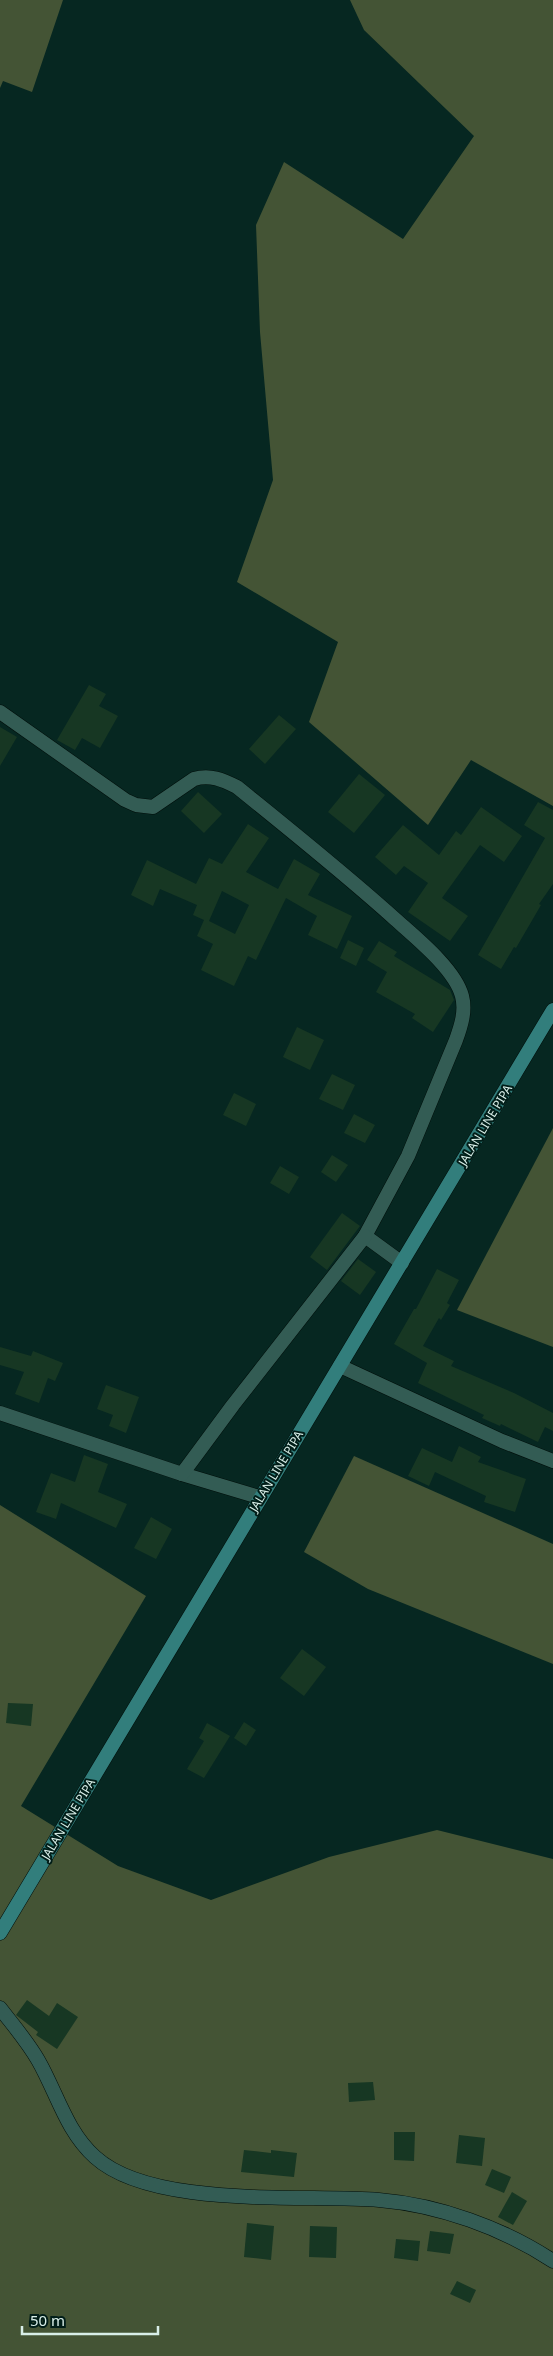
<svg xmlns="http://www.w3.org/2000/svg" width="553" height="2356" font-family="'Noto Sans',sans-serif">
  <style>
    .forest { fill: #445435 }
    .building { fill: #173723; fill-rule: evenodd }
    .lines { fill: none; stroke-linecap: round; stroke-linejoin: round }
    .minor-casing { stroke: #000e0a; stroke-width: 15 }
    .secondary-casing { stroke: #000e0a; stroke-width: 15 }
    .minor { stroke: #335c54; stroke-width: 14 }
    .secondary { stroke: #327e7c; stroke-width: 14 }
    .labels { text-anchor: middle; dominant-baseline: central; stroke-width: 4; stroke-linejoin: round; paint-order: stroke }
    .street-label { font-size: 12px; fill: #d8eee8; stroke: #001d18 }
  </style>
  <rect width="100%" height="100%" fill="#062721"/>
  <g class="forest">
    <path d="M 0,0 L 63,0 L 32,92 L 3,81 L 0,88 Z"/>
    <path d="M 350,0 L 553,0 L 553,806 L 471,760 L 428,825 L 309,722 L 338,642 L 237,582 L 273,480 L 260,332 L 256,225 L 284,162 L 403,239 L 474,136 L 364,30 Z"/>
    <path d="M 553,1128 L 553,1347 L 457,1310 Z"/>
    <path d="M 354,1456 L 553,1544 L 553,1664 L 368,1589 L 304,1552 Z"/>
    <path d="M 0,1505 L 146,1596 L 21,1806 L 118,1866 L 211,1900 L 329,1857 L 437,1830 L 553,1859 L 553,2356 L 0,2356 Z"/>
  </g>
  <g class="building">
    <path d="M 89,685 L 106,694 L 99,706 L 118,716 L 100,748 L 82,738 L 75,750 L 57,740 Z"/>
    <path d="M 279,715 L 296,729 L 265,764 L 249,749 Z"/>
    <path d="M 0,727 L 17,737 L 0,766 Z"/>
    <path d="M 359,774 L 385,795 L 354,833 L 328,812 Z"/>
    <path d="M 198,792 L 222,814 L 204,833 L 181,811 Z"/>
    <path d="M 538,802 L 553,810 L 553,884 L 539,904 L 541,905 L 516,948 L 514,947 L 501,969 L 478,955 L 545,838 L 524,825 Z"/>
    <path d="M 481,807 L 522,836 L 504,862 L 480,845 L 442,898 L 468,916 L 450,941 L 408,912 L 428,883 L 404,866 L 396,875 L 375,857 L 403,825 L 439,855 L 456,831 L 461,835 Z"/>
    <path d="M 248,824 L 269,838 L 246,872 L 278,889 L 294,859 L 320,874 L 308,895 L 352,916 L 337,949 L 308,935 L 317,916 L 286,898 L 256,960 L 248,956 L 234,986 L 201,970 L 213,944 L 197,936 L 204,920 L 193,915 L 197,905 L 160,889 L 153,906 L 131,895 L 147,860 L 196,884 L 209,858 L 222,864 ZM 222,891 L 249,905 L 235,934 L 209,921 Z"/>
    <path d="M 348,940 L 364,948 L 356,966 L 340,958 Z"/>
    <path d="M 379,941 L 397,952 L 394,956 L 450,990 L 454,1000 L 433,1032 L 412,1018 L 415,1014 L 376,992 L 387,972 L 367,960 Z"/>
    <path d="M 297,1027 L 324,1040 L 310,1070 L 283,1057 Z"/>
    <path d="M 332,1074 L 355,1085 L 343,1110 L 319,1099 Z"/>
    <path d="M 234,1093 L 256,1104 L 246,1126 L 223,1115 Z"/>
    <path d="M 354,1114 L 375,1125 L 365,1143 L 344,1133 Z"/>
    <path d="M 332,1155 L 348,1165 L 336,1182 L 321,1172 Z"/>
    <path d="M 280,1166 L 299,1177 L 289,1194 L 270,1183 Z"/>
    <path d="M 342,1213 L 360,1226 L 327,1270 L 310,1257 Z"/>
    <path d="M 358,1259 L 376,1272 L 360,1295 L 341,1281 Z"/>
    <path d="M 437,1269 L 459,1280 L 447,1303 L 450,1305 L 441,1320 L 439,1318 L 423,1346 L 454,1361 L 451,1366 L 514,1393 L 553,1413 L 553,1431 L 545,1427 L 538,1442 L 501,1424 L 500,1426 L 482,1418 L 484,1415 L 418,1383 L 427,1363 L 394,1344 L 414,1309 L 416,1309 Z"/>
    <path d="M 0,1347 L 31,1356 L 33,1351 L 63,1363 L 55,1381 L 48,1378 L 39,1403 L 15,1394 L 24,1372 L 0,1365 Z"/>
    <path d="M 106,1385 L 139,1397 L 126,1433 L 109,1426 L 113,1415 L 97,1409 Z"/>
    <path d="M 459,1446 L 481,1457 L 478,1462 L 526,1479 L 515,1512 L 484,1502 L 486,1496 L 435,1472 L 429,1486 L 408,1476 L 422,1448 L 452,1462 Z"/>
    <path d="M 84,1455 L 108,1464 L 98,1492 L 127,1504 L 116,1528 L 61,1503 L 56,1519 L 36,1512 L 51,1473 L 75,1482 Z"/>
    <path d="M 151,1517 L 172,1529 L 156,1559 L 134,1548 Z"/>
    <path d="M 302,1649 L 326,1667 L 304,1696 L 280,1678 Z"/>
    <path d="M 8,1703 L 33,1704 L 31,1726 L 6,1723 Z"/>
    <path d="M 244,1722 L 256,1730 L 246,1746 L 234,1738 Z"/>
    <path d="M 207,1723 L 230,1736 L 204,1778 L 187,1769 L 204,1741 L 199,1738 Z"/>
    <path d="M 27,2000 L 49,2016 L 57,2003 L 78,2017 L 57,2049 L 36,2035 L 38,2032 L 16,2015 Z"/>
    <path d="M 373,2082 L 375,2100 L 349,2102 L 348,2083 Z"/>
    <path d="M 394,2132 L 415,2132 L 414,2161 L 394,2160 Z"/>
    <path d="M 459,2135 L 485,2138 L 482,2166 L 456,2163 Z"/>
    <path d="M 244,2150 L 271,2153 L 271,2150 L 297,2153 L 294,2177 L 241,2172 Z"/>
    <path d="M 492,2169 L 511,2177 L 504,2193 L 485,2185 Z"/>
    <path d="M 512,2192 L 527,2201 L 513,2225 L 498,2217 Z"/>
    <path d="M 247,2223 L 274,2226 L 271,2260 L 244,2257 Z"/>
    <path d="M 310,2226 L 337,2227 L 336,2258 L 309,2257 Z"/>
    <path d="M 430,2231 L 454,2234 L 450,2254 L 427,2251 Z"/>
    <path d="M 396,2239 L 420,2241 L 418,2261 L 394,2258 Z"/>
    <path d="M 457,2281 L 476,2290 L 470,2303 L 450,2294 Z"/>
  </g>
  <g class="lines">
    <g class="minor-casing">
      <g id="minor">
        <path d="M 0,712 L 125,800 L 136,805 L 153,807 L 194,779 C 210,774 223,780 237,787 C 290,830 344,873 395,919 C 415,937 455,969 462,996 C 466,1011 461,1026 456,1040 L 408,1156 L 365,1236 L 402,1263"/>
        <path d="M 340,1366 L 502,1441 L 553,1461"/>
        <path d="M 0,1413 L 182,1474 L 259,1497"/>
        <path d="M 182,1474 L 233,1405 L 365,1236"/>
        <path d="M 0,2008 C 13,2025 27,2041 38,2060 C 57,2093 66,2131 95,2157 C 152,2209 304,2194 379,2200 C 439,2205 503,2228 553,2261"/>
      </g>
    </g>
    <g class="secondary-casing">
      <path id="secondary" d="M 0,1933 L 553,1010"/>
    </g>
    <use href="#minor" class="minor"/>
    <use href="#secondary" class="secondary"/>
  </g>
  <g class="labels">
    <g class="street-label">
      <text transform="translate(485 1125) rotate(-59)">JALAN LINE PIPA</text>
      <text transform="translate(276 1471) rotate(-59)">JALAN LINE PIPA</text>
      <text transform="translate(68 1819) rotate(-59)">JALAN LINE PIPA</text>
    </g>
  </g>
  <path d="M22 2326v8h136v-8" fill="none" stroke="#d8eee8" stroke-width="2.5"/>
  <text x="30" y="2326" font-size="15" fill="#d8eee8" stroke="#001d18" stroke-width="4" paint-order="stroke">50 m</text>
</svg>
